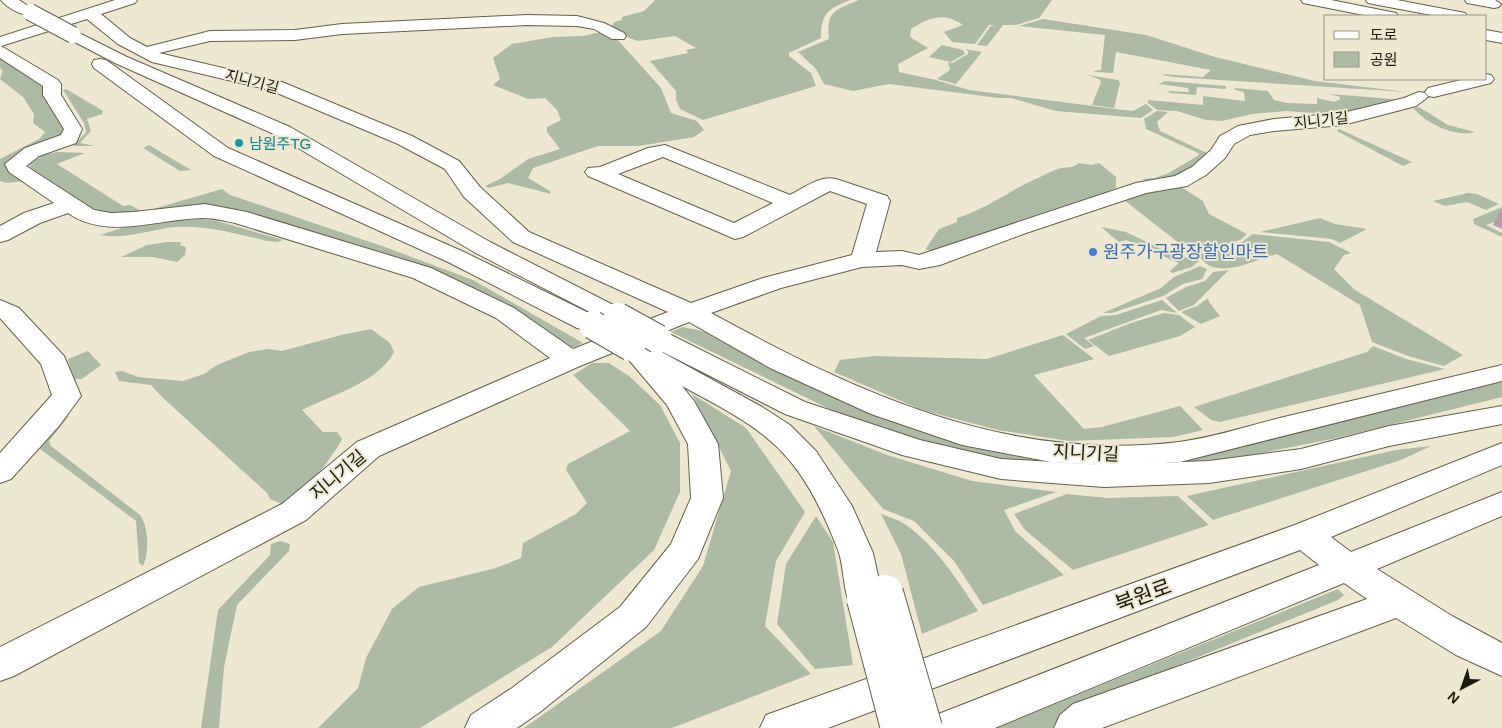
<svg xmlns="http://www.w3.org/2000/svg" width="1502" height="728" font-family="Arial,'Noto Sans KR',sans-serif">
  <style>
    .green { fill: #adbba4 }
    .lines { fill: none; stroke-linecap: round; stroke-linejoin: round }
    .minor-casing { stroke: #65604b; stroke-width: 2 }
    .highway-casing { stroke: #65604b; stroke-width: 2 }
    .minor { fill: #fff; fill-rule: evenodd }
    .highway { fill: #fff; fill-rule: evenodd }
    .highway-bridge-far2-casing { stroke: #65604b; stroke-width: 18; stroke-linecap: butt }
    .highway-bridge-far1-casing { stroke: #65604b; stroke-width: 30; stroke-linecap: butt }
    .highway-bridge-casing { stroke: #65604b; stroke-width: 38; stroke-linecap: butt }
    .highway-bridge-far2 { stroke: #fff; stroke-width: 16 }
    .highway-bridge-far1 { stroke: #fff; stroke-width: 28 }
    .highway-bridge { stroke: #fff; stroke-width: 36 }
    .wall { fill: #b59ea7 }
    .culture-dot { fill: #0f9aa8; stroke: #ede8cf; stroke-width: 2 }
    .shop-dot { fill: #3f7fe0; stroke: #ede8cf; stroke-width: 2 }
    .labels { text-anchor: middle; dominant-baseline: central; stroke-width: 4; stroke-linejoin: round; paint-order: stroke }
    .far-street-label { font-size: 15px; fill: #1b1910; stroke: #ede8cf }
    .far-culture-label { font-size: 15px; fill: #0d838f; stroke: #ede8cf; text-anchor: start }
    .shop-label { font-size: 18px; fill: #366cbe; stroke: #ede8cf; text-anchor: start }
    .street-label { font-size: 18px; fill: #1b1910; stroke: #ede8cf }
    .near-street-label { font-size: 21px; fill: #1b1910; stroke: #ede8cf }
  </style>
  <rect width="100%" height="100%" fill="#ede8cf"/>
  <g class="green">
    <path d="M 655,0 L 850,0 C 828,9 821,13 821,38 L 789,53 L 789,56 L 811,73 L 816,86 L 703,120 L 680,109 L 676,100 L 676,91 L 650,61 L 688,53 L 686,50 L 696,48 L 675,36 L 638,41 C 628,38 619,33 612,26 L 614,22 L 622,20 L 622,17 L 644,11 Z"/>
    <path d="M 859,0 L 1052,0 L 1039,18 L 1016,25 L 1003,25 L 987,46 L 977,45 L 991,26 L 995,25 L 989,25 L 975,44 L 952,42 L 944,32 L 963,25 C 944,12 930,17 911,29 L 910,37 L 928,48 L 898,64 L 899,72 L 936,80 L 969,90 L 1123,110 L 1133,111 L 1146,104 L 1153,110 L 1141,118 L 1056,111 L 1011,98 L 999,98 L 889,84 L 853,91 L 824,84 L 816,69 L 798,52 L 829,39 C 826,11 835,10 859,0 Z"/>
    <path d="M 1043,19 L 1146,35 L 1215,57 L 1315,81 L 1407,92 L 1173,77 L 1163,75 L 1163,74 L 1203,77 L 1211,70 L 1116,52 L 1113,73 L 1096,72 L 1093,71 L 1101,70 L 1105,35 L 1019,26 Z"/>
    <path d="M 596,33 L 605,33 L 617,39 L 661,88 L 671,113 L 697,121 L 704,130 L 694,137 L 639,146 L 598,146 L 533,168 L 528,178 L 550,191 L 551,194 L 508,183 L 488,188 L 485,186 L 500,179 L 528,159 L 560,149 L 547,132 L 547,127 L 561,120 L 557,110 L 545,98 L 528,99 L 493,85 L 500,79 L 493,58 L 512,44 L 553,37 L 584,36 Z"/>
    <path d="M 942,45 L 963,50 L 965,54 L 951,62 L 929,57 Z"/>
    <path d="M 965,49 L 982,52 L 956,84 L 937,79 L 950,70 L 948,62 L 953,63 L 968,54 L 968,51 Z"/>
    <path d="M 0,55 L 42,83 L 66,129 L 64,139 L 8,165 L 25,181 L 6,183 L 0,181 L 0,159 L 39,139 L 45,132 L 33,123 L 34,114 L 23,97 L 0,79 L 3,71 L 0,68 Z"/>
    <path d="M 1088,75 L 1118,80 L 1120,83 L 1114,108 L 1092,105 L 1101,82 L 1099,79 Z"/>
    <path d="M 1165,81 L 1226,86 L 1226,89 L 1197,87 L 1196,95 L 1170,93 L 1168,91 L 1189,92 L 1188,88 L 1159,84 Z"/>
    <path d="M 1235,88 L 1268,91 L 1274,100 L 1287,103 L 1317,104 L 1317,98 L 1334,102 L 1340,99 L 1340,97 L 1329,94 L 1393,99 L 1397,101 L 1342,115 L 1286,111 L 1252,114 L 1222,121 L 1206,120 L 1177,111 L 1157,110 L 1148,103 L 1148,100 L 1203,105 L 1203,96 L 1245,101 L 1244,92 L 1235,90 Z"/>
    <path d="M 66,89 L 103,111 L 102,114 L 87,119 L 91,131 L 80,143 L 95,146 L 73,146 L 86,132 L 84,123 L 63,90 Z"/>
    <path d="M 1419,107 L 1448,125 L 1475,132 C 1455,138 1426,123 1413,108 Z"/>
    <path d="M 1157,111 L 1168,112 L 1157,122 L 1160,131 L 1209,154 L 1209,159 C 1192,169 1162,189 1142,179 L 1154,178 L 1167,174 L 1199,155 L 1198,153 L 1146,129 L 1144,119 Z"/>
    <path d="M 1339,129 L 1412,162 L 1403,166 L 1337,131 Z"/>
    <path d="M 149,145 L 191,170 L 180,171 L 143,148 Z"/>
    <path d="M 58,152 L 85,153 L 57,164 L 123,206 L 130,205 L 143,212 L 222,189 L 230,195 L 385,247 L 473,280 L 583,343 L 574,347 L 566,347 L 496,302 L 241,214 L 140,217 L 91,213 L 31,170 L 29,164 L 43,155 Z"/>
    <path d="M 1079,163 L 1091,165 L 1099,163 L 1116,177 L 1116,188 L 1074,207 L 944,250 L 925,250 L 939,229 L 957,222 L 957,218 C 988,209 1011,189 1040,177 C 1047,174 1055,169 1062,168 C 1069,167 1073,168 1079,163 Z"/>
    <path d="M 1181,187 L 1203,201 L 1209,214 L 1247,234 L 1240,240 L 1193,254 L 1124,200 L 1151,191 Z"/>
    <path d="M 1468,193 L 1477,194 L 1499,204 L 1486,210 L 1467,202 L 1445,206 L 1433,201 Z"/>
    <path d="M 1502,207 L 1502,219 L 1486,225 L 1502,233 L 1502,237 L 1474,224 L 1473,219 Z"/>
    <path d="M 189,217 L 217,221 L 283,240 L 278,242 L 267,241 C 238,234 207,225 176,227 C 151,229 126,240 100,235 L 128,226 Z"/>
    <path d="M 1320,218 L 1335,224 L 1367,229 L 1340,243 L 1332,239 L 1260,232 Z"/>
    <path d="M 1101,227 L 1126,232 L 1176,256 L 1188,258 L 1192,256 L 1199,261 L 1192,267 L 1172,273 L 1170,271 L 1179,263 L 1126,240 L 1119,242 Z"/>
    <path d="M 1253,234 L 1329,242 L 1351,253 L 1344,255 L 1334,269 L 1355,290 L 1463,355 L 1444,366 L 1408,356 L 1372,342 L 1360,305 L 1277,254 C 1256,259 1234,273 1213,267 C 1207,266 1202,259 1197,255 L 1239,244 Z"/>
    <path d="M 167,242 L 181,242 L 180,245 L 186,247 L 185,255 L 177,262 L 153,257 L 121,257 L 147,245 Z"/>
    <path d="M 1200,266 L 1207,269 L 1202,279 L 1183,284 L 1163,296 L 1112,313 L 1103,313 L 1161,288 L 1174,277 Z"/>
    <path d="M 1229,270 L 1194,305 L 1179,311 L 1166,298 L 1186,287 L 1205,281 L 1213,272 Z"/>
    <path d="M 1208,298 L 1209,302 L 1220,316 L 1201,324 L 1181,312 L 1197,306 Z"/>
    <path d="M 1162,300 L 1177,313 L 1161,310 L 1084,338 L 1094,346 L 1085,349 L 1066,334 L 1101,316 L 1116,315 Z"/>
    <path d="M 1164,313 L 1179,315 L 1195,327 L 1180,336 L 1109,356 L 1088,340 L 1131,323 Z"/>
    <path d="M 683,327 L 711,333 L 875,413 L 1118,460 L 1502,379 L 1502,397 L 1337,438 L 1201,465 L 1020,463 L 900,439 L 840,414 L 671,332 Z"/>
    <path d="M 371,329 L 390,343 L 394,352 C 378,383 331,395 302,410 L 323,432 L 337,432 L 342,439 C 328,464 308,490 282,504 L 270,499 L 267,493 L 161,396 L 151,385 L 119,381 L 115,372 L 122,371 L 138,377 L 183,381 L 204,374 L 217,365 L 249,352 L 268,349 L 282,351 L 341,335 Z"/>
    <path d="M 1063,335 L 1094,359 L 1034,375 L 1084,429 L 1102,427 L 1180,406 L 1203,430 L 1173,437 L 1069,441 L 998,430 L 922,410 L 834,372 L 840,360 L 874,356 L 987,359 Z"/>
    <path d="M 1373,346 L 1406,359 L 1445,369 L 1220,422 L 1211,420 L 1194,407 L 1367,352 Z"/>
    <path d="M 88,351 L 101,365 L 82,379 L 73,379 L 68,359 Z"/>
    <path d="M 592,363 L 609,363 L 629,376 L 660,405 L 680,443 L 680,492 L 654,550 L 552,647 L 420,728 L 318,728 L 358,688 L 366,658 L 392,609 L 419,587 L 496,568 L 521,558 L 523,543 L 576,514 L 587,503 L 566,470 L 568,464 L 630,431 L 573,375 Z"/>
    <path d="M 692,394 L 746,428 L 805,512 L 776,561 L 765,626 L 811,674 L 672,728 L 524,728 L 661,631 L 703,566 L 731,471 Z"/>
    <path d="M 69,416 L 49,441 L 51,446 L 140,515 C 149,527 149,553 143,566 L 139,563 L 136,521 L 39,448 L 37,444 L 59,418 Z"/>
    <path d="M 814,426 L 887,455 L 972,481 L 1056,492 L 1004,510 L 1015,531 L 1064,575 L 983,605 L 954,561 L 914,521 L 883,509 Z"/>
    <path d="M 1431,446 L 1401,460 L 1213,520 L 1187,496 L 1396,450 Z"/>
    <path d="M 1067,494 L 1107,498 L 1178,496 L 1209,525 L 1073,570 L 1025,530 L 1014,514 Z"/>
    <path d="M 881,514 C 889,517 899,520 906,525 C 936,546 958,581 978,611 L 922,634 L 901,554 Z"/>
    <path d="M 816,516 L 833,542 L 853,665 L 815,669 L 777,624 L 786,564 Z"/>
    <path d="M 280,541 L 290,544 L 289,551 L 237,605 L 224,667 L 219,728 L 201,728 L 218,610 L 270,555 L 271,544 Z"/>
    <path d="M 1338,589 L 1344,595 L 1338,600 L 1073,708 L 1053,728 L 996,728 Z"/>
  </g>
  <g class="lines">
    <g class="minor-casing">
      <g id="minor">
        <path d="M 115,0 L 137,0 L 135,3 L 101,14 L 130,38 L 147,47 L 210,31 L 295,30 L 342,24 L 527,15 L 577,16 L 604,23 L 624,33 L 626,36 L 624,39 L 612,39 L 594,29 L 577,26 L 527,25 L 342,34 L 295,40 L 210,41 L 159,53 L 282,82 L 412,136 L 459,161 L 480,187 L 529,232 L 691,303 L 763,278 L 852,255 L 867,204 L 830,191 L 743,237 L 735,239 L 588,176 L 585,172 L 588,168 L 600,167 L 648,148 L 665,145 L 790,195 C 804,188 820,175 836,179 L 887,196 L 890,201 L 876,252 L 902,251 L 919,255 L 1136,183 L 1175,176 L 1192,167 L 1211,150 L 1220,136 L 1238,126 L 1274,119 L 1343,113 L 1404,98 L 1419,92 L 1425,93 L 1428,97 L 1416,106 L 1343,125 L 1274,131 L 1250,135 L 1234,144 L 1225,158 L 1206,175 L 1187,186 L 1146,193 L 1026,233 L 940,265 L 919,269 L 902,265 L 862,267 L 781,288 L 711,313 C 857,393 1007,463 1179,442 C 1212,438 1251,425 1284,417 C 1357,400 1429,382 1502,365 L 1502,381 L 1180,462 L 1114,466 L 1051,462 L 962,445 L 871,414 L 770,368 L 689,322 L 580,366 L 379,456 L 306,520 L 14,676 L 0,681 L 0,647 L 282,504 L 357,442 L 550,358 L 496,318 L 413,278 L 235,223 C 225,221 214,218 204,218 C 160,218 108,241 68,213 L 40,223 L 8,240 L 0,242 L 0,226 L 24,213 L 54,203 L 9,172 L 5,164 L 25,148 L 61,135 L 64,129 L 43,95 L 43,86 L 0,58 L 0,37 ZM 87,19 L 118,44 L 152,62 L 270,90 L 398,144 L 445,169 L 464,197 L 513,242 L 668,312 L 573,349 L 514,308 L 431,268 L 247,212 L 205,204 L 134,212 L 111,213 L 94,210 L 26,166 L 39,156 L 76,143 L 82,129 L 61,95 L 61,84 L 58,80 L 1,46 ZM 663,157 L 773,203 L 734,223 L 618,174 Z"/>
        <path d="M 1301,0 L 1331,0 L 1396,13 L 1398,16 L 1369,16 L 1308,4 L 1303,3 Z"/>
        <path d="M 1366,0 L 1397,0 L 1460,12 L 1465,13 L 1467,16 L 1437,16 L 1373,4 L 1368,3 Z"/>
        <path d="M 1465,0 L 1495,0 L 1501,4 L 1499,7 L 1494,8 L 1467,3 Z"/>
        <path d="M 1486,30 L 1502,33 L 1502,43 L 1486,40 Z"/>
        <path d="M 1486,74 L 1491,75 L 1494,79 L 1491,83 L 1434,97 L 1428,96 L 1425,92 L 1428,88 L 1465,79 L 1486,79 Z"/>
        <path d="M 0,300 L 19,308 L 64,356 L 81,396 L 59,426 L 11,479 L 0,483 L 0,453 L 52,395 L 41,364 L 0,318 Z"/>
        <path d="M 1502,443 L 1502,465 L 1331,537 L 1351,552 L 1502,492 L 1502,516 L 1377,569 L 1452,616 L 1502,643 L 1502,676 L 1456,655 L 1396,618 L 1102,728 L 1054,728 L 1060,715 L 1073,704 L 1367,599 L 1344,583 L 995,728 L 930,728 L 936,715 L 1319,565 L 1300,550 L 828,728 L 760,728 L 766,715 L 1292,526 Z"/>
      </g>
    </g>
    <g class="highway-casing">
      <g id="highway">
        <path d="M 1,0 L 19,0 L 37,12 L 35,15 C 25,18 7,8 1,0 Z"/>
        <path d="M 73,30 L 127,57 L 290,127 L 490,242 L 627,312 L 631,317 L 627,322 L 618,325 L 609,322 L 474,252 L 276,135 L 115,63 L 67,38 L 65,35 L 67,32 Z"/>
        <path d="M 100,59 L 106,60 L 228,148 L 464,252 L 595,316 L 599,322 L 595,328 L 586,330 L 577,328 L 448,262 L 214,156 L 94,68 L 92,64 L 94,60 Z"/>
        <path d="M 658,331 L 667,333 L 805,402 L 920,440 L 1001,459 L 1104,465 L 1209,461 L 1301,449 L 1389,426 L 1502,406 L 1502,424 L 1389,446 L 1301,469 L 1209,483 L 1104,487 L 1001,479 L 902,455 L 785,414 L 649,345 L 645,339 L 649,333 Z"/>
        <path d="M 631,339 C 642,342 647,348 658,350 L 762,407 L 790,425 L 816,451 L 852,506 L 873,553 L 883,599 L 878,609 L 865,613 L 852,609 C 842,590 845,569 838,550 C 822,509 802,466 767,438 C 742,417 711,402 682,386 L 694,401 L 718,444 L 723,498 L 698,559 L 646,627 L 540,712 L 517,728 L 465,728 L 471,715 L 512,688 L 620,607 L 671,544 L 691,498 L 688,444 L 667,405 L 618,347 L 621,341 Z"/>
      </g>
    </g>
    <use href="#minor" class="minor"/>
    <use href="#highway" class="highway"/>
    <g class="highway-bridge-far2-casing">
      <path id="highway-bridge-far2" d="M 30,12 L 73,35"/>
    </g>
    <g class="highway-bridge-far1-casing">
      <g id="highway-bridge-far1">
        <path d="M 618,317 L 658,339"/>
        <path d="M 593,325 L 631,347"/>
      </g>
    </g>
    <g class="highway-bridge-casing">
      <g id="highway-bridge">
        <path d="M 885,593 L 924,728"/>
        <path d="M 865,599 L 899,728"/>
      </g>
    </g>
    <use href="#highway-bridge-far2" class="highway-bridge-far2"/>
    <use href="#highway-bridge-far1" class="highway-bridge-far1"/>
    <use href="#highway-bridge" class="highway-bridge"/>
  </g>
  <path class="wall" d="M 1500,210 L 1502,210 L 1502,229 L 1493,225 Z"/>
  <circle class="culture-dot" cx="239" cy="143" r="5"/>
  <circle class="shop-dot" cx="1093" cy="252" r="5"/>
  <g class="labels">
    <g class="far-street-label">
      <text transform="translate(252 81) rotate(15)">지니기길</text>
      <text transform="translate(1321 120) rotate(-6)">지니기길</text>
    </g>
    <g class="far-culture-label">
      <text x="249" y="143">남원주TG</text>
    </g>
    <g class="shop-label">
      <text x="1103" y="252">원주가구광장할인마트</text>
    </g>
    <g class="street-label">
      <text transform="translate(1086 453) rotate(3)">지니기길</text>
      <text transform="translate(338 475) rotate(-40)">지니기길</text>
    </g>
    <g class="near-street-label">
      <text transform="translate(1143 595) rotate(-20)">북원로</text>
    </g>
  </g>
  <rect x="1324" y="15" width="162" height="65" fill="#ede8cf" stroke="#999583"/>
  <rect x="1334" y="31" width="25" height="8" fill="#ffffff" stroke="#999583"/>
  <text x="1370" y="40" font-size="15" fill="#1b1910">도로</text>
  <rect x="1334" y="52" width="25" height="15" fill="#adbba4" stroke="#999583"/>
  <text x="1370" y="65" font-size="15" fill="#1b1910">공원</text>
  <g transform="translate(1462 688) rotate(221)" stroke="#ede8cf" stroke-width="4" paint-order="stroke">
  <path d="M0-4L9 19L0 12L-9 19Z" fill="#1b1910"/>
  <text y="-8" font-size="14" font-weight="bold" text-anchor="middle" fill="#1b1910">N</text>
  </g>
</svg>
